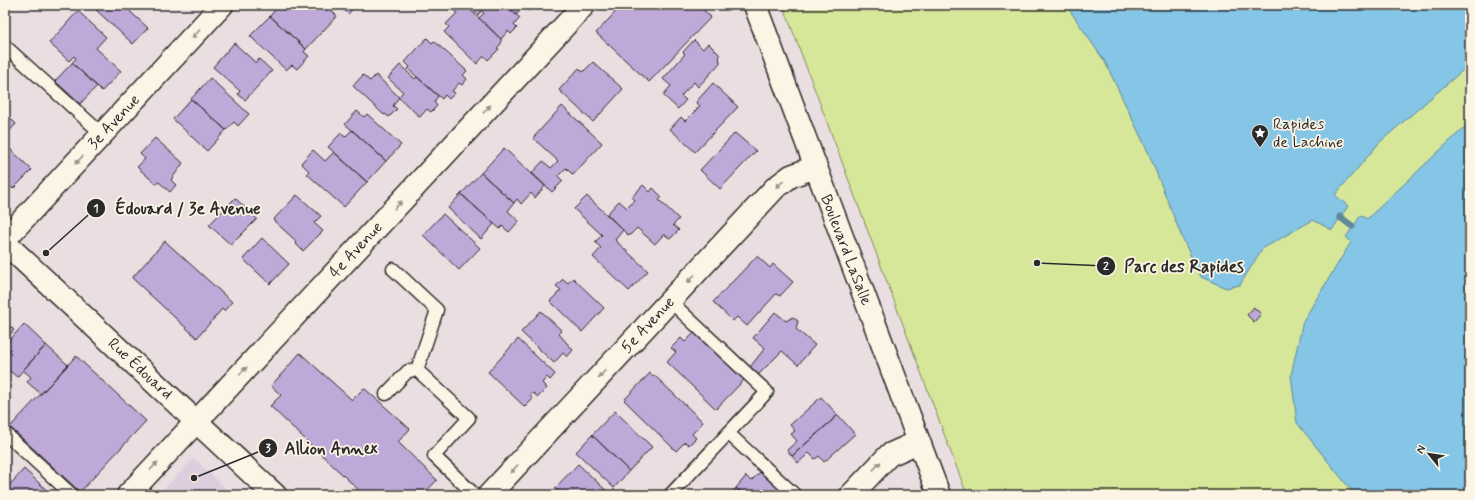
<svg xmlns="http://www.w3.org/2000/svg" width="1475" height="500" font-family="Mynerve,sans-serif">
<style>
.built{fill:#ddcede}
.green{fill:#d6e79a;stroke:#808962}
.water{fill:#85c5e5;stroke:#61879b}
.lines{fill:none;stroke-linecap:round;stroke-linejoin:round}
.stream{stroke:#61879b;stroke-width:7}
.building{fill:#bfa9d8;stroke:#2b2b2b}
.service-casing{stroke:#2b2b2b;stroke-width:15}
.minor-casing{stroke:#2b2b2b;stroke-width:25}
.secondary-casing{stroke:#2b2b2b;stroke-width:25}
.service{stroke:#fcf5e5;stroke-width:12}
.minor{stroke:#fcf5e5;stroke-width:22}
.secondary{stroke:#fcf5e5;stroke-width:22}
.oneway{fill:#949088}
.labels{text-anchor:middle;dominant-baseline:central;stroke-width:3.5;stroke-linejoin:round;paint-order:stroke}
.street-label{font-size:16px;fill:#2b2b2b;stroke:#fcf5e5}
.poi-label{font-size:16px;fill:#2b2b2b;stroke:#fcf5e5;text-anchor:start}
.leader{fill:none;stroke:#2b2b2b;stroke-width:1.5}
.callout-dot{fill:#2b2b2b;stroke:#fcf5e5;stroke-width:1.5}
.mark-label{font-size:12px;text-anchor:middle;font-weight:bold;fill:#fff}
.callout-label{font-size:17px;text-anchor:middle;font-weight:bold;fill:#2b2b2b;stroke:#fcf5e5;stroke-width:3.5;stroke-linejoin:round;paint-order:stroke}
</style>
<rect width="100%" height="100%" fill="#eadee1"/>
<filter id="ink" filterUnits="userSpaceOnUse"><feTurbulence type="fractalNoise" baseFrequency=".025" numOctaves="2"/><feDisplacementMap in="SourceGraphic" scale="8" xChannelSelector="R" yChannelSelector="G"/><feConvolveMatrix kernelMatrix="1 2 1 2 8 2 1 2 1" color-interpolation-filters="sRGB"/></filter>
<g filter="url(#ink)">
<!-- built -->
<path class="built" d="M193 459 196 460 233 495H158Z"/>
<!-- green -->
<path class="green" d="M783 5H1470V495H967Z"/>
<!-- water -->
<path class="water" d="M1066 5H1470V64L1380 142 1335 195 1348 206 1332 230 1313 220 1262 249 1240 285 1226 288 1201 277 1183 240 1149 154 1105 62Z
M1470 122V495H1355L1297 423 1291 375 1303 321 1351 242 1346 237 1361 215 1367 219Z"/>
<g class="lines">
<!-- stream -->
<path class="stream" d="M1340 217 1352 226"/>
</g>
<!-- building -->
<path class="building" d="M99 5H123L148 28 133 44 96 10 100 6Z
M279 5H325L337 16 306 49 270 16Z
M339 5H356L348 14Z
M451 5H465L501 39V44L497 48 499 49 488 60 484 56 477 64 444 32 449 27 446 24 457 13Z
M467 5H506L520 18 514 25 517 28 511 34 508 31 501 39 479 18 484 13 481 11 478 15Z
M506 5H533L528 11 524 7 516 15Z
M622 5H698L711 17 649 82 596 33Z
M78 11 106 37 96 48 121 71 102 91 72 63 76 58 74 56 69 61 49 43Z
M270 16 306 49 304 52 309 56 297 69 292 65 286 70 250 36Z
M427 38 432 43 434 41 467 71 463 75 467 79 462 85 459 83 452 91 455 93 449 99 445 95 442 99 408 69 410 67 405 62Z
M694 40 703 49 708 43 719 54 720 63 698 87 694 82 681 96 686 100 678 109 663 95 671 86 663 79 685 54 683 52Z
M234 43 256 63 259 59 272 71 245 100 238 94 240 91 213 67Z
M593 62 623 89 593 122 559 90 579 68 583 72Z
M72 63 97 86 80 104 55 81Z
M400 65 415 79 417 77 438 96 434 102 437 106 431 112 427 109 420 117 398 97 403 92 388 78Z
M363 75 370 81 376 75 399 97 393 106 397 109 389 117 385 114 384 115 353 86Z
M210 78 249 114 238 126 234 122 226 130 191 99Z
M713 83 738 107 695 152 670 129 681 117 685 121 700 106 696 102Z
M191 99 226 130 207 151 173 119Z
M5 106 10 111 7 115 16 124 5 136Z
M562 106 602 143 573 175 566 168 558 176 563 181 552 192 532 173 543 161 551 168 558 161 533 138Z
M357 111 364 117 367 114 401 145 386 161 345 124Z
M352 130 386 161 367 182 328 147 341 133 345 137Z
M735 133 756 151 720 189 700 170Z
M155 138 183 163 171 180 176 185 170 192 159 182 156 184 137 167 145 159 140 154Z
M5 144 32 170 13 189 5 181Z
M504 148 545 186 535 198 531 193 521 204 517 199 514 203 481 173Z
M313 150 325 161 334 152 367 182 344 207 307 174 309 171 301 163Z
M481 173 514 203 508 211 519 221 509 232 502 226 500 229 461 194Z
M643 185 650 192 653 188 662 197 659 200 679 219 673 225 679 230 670 239 664 234 655 244 637 228 629 236 607 214 619 201 627 208 635 200 632 197Z
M461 194 494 224 481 239 448 208Z
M297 195 321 216 314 223 323 231 303 251 295 243 296 241 273 220Z
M587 196 623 230 615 240 648 271 629 291 593 257 601 248 595 242 602 235 574 209Z
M235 198 257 219 231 245 209 225Z
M443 214 480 248 459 270 423 235Z
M262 238 289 264 270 284 243 259Z
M165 241 232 302 224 311 222 309 197 338 132 278Z
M757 256 770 268 773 264 793 282 780 296 776 294 747 326 737 317 733 321 713 302Z
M573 278 604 308 582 332 550 301 561 290 556 286 563 279 568 283Z
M1254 307 1261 314 1254 322 1247 315Z
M541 311 561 330 559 334 573 350 567 357 563 353 554 363 521 332Z
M775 312 786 321 793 317 798 321 796 329 815 345 798 365 782 351 758 375 750 367 765 348 753 338Z
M5 321 14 330 5 340Z
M24 324 46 345 17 377 5 367V355L10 350 5 345Z
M694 333 744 380 716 409 667 362 676 352 671 348 681 338 685 342Z
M518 339 555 374 550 380 547 377 542 383 547 388 538 397 533 393 530 396 533 399 525 407 488 372Z
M46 345 68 365 41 394 27 382 31 377 23 370Z
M300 353 352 400 364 388 410 429 398 442 437 480 423 495H364L270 406 281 395 271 386Z
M76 356 146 421 80 492 10 427Z
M650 373 653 377 654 375 703 422 692 434 696 438 689 445 685 442 676 451 624 400Z
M821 397 838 415 792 456 787 450 797 441 791 434 795 431 790 425Z
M615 411 652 447 629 471 592 435Z
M838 415 855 434 824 462 819 456 815 459 809 453 798 463 792 456Z
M592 435 629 471 614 488 576 452Z
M578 464 611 495H562L555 488Z
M24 469 52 495H5V490Z
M760 472 784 494 786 492 789 495H744L736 488 746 476 751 481Z
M736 488 741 492 744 495H729Z"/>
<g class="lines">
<defs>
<path id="service" d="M5 46 102 134
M393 269 437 310 417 370 469 418 434 456 475 495
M386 394 408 371 417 370
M5 433 72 495
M728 433 795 495
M670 495 767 392 670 301"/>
<path id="minor" d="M5 239 222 5
M5 243 275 495
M128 495 584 5
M489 495 775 188 791 176 815 167
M851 495 889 455 918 442"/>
<path id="secondary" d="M755 5 939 495"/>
</defs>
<!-- service casing -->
<use href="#service" class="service-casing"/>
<!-- minor casing -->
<use href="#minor" class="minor-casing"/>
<!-- secondary casing -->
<use href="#secondary" class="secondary-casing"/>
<!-- service -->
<use href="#service" class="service"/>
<!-- minor -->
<use href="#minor" class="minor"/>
<!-- secondary -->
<use href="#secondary" class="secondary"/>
</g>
<!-- one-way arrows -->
<defs><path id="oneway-solid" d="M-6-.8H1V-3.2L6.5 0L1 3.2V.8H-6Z"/></defs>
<g class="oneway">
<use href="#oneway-solid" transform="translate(196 34) rotate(133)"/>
<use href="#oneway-solid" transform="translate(487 109) rotate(-47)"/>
<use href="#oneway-solid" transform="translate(79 160) rotate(133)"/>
<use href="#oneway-solid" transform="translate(780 184) rotate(140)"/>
<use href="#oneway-solid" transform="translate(398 205) rotate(-47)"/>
<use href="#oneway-solid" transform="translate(691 279) rotate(133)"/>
<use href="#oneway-solid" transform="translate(243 371) rotate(-47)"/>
<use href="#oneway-solid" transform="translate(602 374) rotate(133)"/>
<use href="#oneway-solid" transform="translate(154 466) rotate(-47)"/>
<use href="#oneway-solid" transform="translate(877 466) rotate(-47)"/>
<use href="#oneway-solid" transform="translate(514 469) rotate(133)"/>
</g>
</g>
<!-- icons -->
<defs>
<symbol id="sight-pin" viewBox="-11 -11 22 30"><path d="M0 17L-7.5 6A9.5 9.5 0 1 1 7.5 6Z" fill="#2b2b2b" stroke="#fcf5e5"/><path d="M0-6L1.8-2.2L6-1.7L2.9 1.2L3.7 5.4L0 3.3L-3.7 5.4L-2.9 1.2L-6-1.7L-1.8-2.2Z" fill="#fff"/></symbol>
</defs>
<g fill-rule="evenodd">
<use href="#sight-pin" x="1250" y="123" width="20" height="27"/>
</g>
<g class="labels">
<!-- street labels -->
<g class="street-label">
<text transform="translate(114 122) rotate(-47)">3e Avenue</text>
<text transform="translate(356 250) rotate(-47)">4e Avenue</text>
<text transform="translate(846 250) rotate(69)">Boulevard LaSalle</text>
<text transform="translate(648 325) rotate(-47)">5e Avenue</text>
<text transform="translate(140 369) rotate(43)">Rue Édouard</text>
</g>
<!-- poi labels -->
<g class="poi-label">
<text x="1273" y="124">Rapides<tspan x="1273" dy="18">de Lachine</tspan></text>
</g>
</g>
<!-- callouts -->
<path class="leader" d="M46 253L96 208M1037 263L1106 266M194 478L268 448"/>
<g class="callout-dot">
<circle cx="46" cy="253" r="4"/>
<circle cx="1037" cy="263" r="4"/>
<circle cx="194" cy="478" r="4"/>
<circle cx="96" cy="208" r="10"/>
<circle cx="1106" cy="266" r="10"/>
<circle cx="268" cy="448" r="10"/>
</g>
<g class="mark-label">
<text x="96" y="212">1</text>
<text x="1106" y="270">2</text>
<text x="268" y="452">3</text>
</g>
<g class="callout-label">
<text x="188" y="214">Édouard / 3e Avenue</text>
<text x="1184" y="272">Parc des Rapides</text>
<text x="331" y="454">Allion Annex</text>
</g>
<!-- margin -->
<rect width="1475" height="500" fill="none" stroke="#fcf5e5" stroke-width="20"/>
<rect x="10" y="10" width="1455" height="480" fill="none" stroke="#2b2b2b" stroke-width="1.5" filter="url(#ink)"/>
<!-- north arrow -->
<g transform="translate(1429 454) rotate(300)" stroke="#fcf5e5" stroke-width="3" paint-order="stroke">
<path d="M0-3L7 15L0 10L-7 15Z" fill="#2b2b2b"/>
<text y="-6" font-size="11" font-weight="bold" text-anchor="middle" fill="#2b2b2b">N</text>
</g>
</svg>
